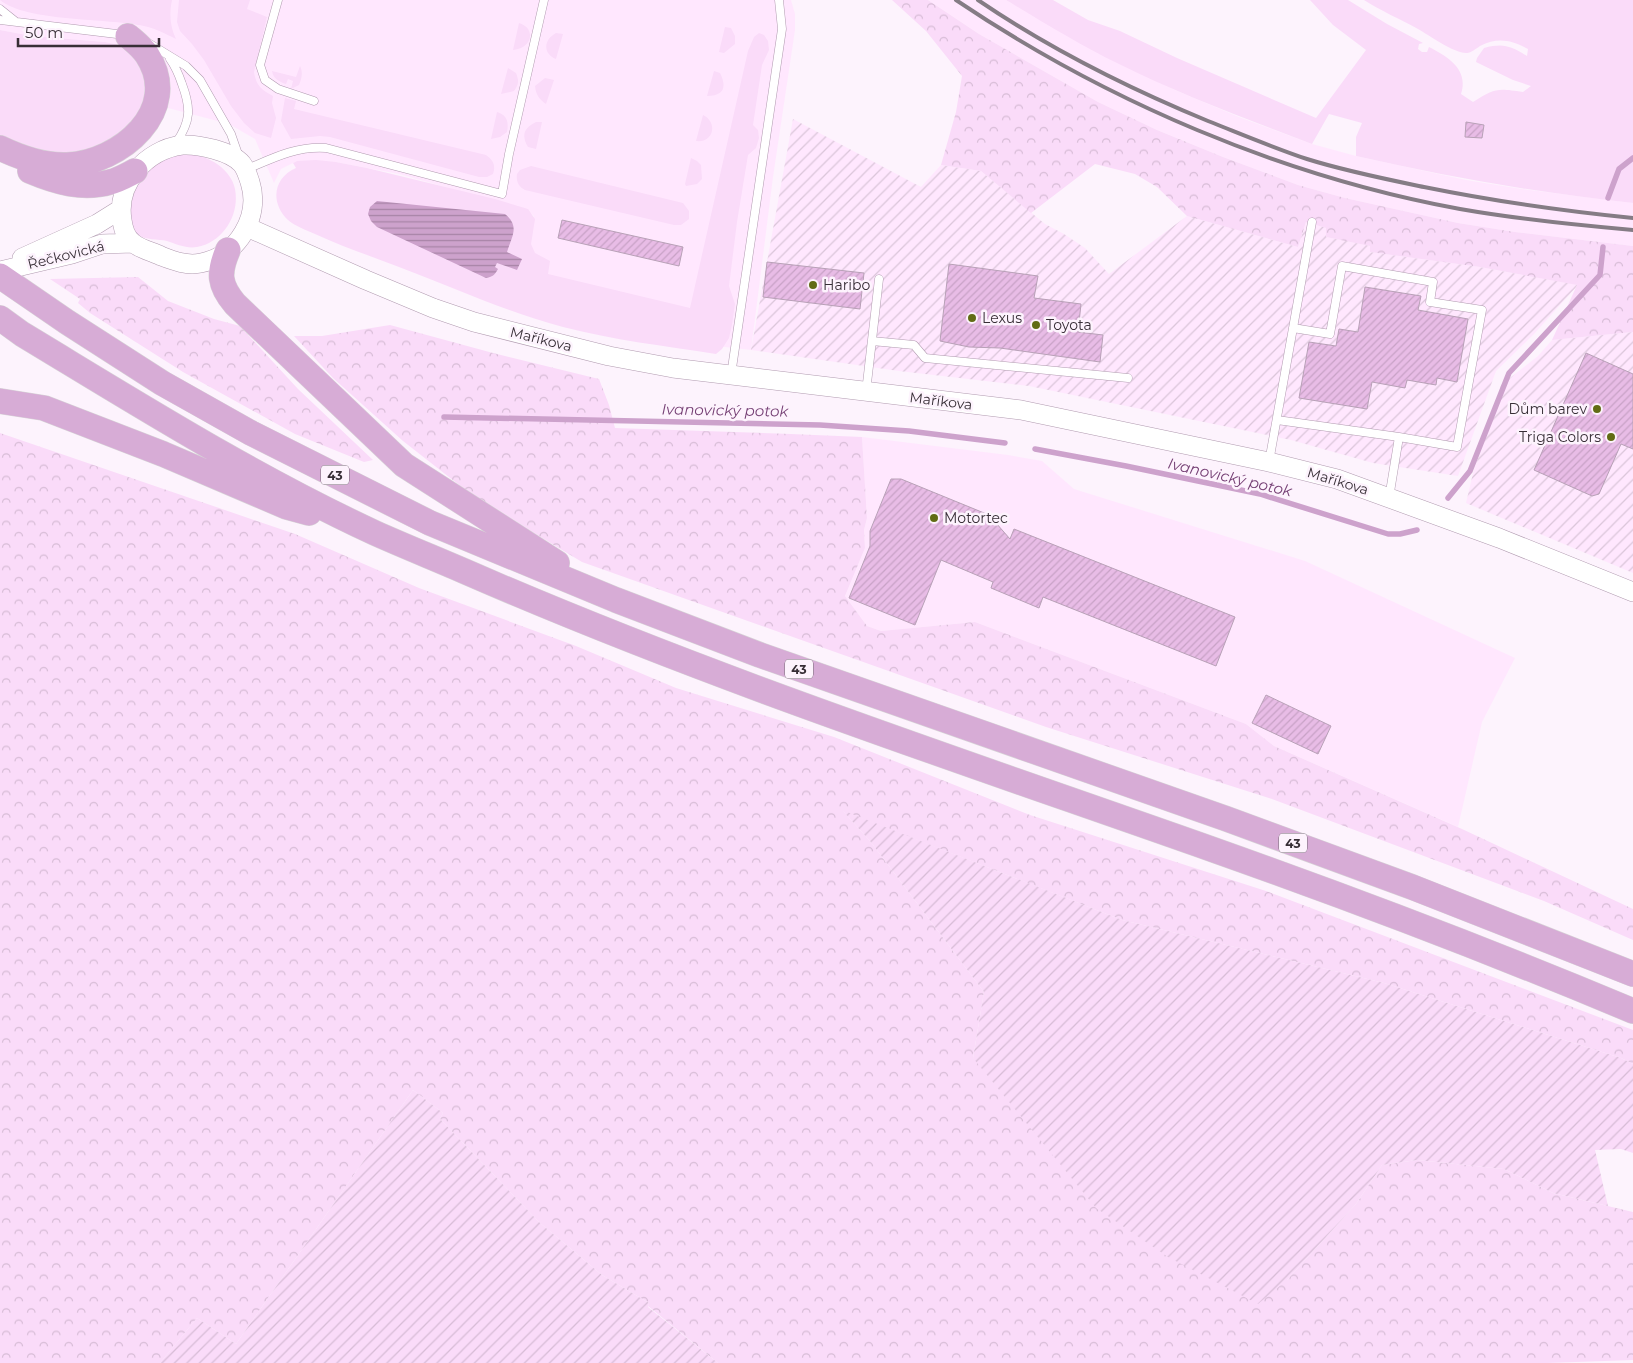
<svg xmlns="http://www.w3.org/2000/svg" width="1633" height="1363" font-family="Montserrat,sans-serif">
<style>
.built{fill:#ffe7fe}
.industrial{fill:url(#industrial-furrows)}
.green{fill:#fadbf9}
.forest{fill:url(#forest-crowns)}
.garden{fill:url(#garden-furrows)}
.water{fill:url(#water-rules)}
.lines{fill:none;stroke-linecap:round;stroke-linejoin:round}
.stream{stroke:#cda2cc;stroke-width:5.5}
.building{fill:url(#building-hatch);stroke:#b8a1b7}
.service-casing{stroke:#b19bb0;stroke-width:9}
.tertiary-casing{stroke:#b19bb0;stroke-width:20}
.trunk-casing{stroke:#d7d5d7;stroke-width:26}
.service{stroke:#fff;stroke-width:8}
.tertiary{stroke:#fff;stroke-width:19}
.trunk{stroke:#d7acd6;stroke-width:25}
.rail{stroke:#857c85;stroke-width:4}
.poi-dot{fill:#616c15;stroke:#fdf3fd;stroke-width:2}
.labels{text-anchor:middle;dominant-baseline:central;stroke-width:5;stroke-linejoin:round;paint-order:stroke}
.shield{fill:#fdf3fd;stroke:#726972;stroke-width:1}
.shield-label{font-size:12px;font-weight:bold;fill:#372e36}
.street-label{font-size:14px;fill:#372e36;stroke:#fdf3fd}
.poi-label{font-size:14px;fill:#372e36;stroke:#fdf3fd;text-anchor:start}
.water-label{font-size:15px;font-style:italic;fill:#764075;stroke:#fdf3fd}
</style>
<defs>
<pattern id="industrial-furrows" width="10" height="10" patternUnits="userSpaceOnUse" patternTransform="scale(1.25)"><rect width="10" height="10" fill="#ffe7fe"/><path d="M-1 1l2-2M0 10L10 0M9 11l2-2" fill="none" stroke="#dbc6da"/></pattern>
<pattern id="forest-crowns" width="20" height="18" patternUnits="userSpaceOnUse" patternTransform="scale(1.25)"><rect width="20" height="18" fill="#fadbf9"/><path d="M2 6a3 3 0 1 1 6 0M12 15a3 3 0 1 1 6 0" fill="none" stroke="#d7bcd6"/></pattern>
<pattern id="garden-furrows" width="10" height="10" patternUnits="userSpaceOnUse" patternTransform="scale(1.25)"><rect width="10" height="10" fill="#fadbf9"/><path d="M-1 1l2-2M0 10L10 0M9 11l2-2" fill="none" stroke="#d7bcd6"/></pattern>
<pattern id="water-rules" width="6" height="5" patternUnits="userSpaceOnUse" patternTransform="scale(1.25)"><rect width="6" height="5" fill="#cda2cc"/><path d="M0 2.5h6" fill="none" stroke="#a784a6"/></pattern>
<pattern id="building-hatch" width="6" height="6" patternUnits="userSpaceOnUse" patternTransform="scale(1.25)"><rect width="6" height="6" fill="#e8bce6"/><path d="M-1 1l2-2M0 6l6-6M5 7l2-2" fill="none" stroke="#c8a2c6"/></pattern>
</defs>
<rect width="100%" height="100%" fill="#fdf3fd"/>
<!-- built -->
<path class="built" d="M0 0H791L795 14V30L773 177 751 350 657 339 511 308 534 216 527 210 399 174 336 162 297 161 281 169 274 183 255 139 229 124 149 103 119 45 105 42 32 36 0 30Z
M928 0H1006L1118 63 1175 90 1239 117 1312 144 1356 156 1466 180 1522 189 1633 203V246L1515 232 1458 223 1345 198 1298 185 1223 157 1157 130 1098 102 979 34Z
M862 437 1008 455 1042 461 1074 489 1305 561 1515 658 1482 722 1458 827 1274 746 1246 724 975 622 881 631 867 626 845 596 865 548 864 530 867 518Z"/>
<!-- industrial -->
<path class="industrial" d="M793 119 921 187 941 165 981 171 1045 224 1064 234 1085 248 1109 274 1187 216 1298 247 1306 222 1327 228 1326 237 1371 246 1370 252 1480 267 1578 285 1534 334 1496 371 1458 476 1373 463 1291 440 1029 386 899 371 751 350Z
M1633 332V573L1466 503 1474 469 1496 411 1501 385 1538 356 1552 340Z"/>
<!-- green -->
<path class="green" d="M0 0H172C169 14 170 26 176 39 166 34 155 28 144 26 109 18 26 22 0 0Z
M179 0H250L247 9 267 17 254 72C256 86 262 90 273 96L272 103 276 118 271 138 255 133 244 123 231 106 204 60 192 44 180 31 177 22Z
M1006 0H1053L1088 20 1120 31 1177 58 1316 118 1366 50 1333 25 1310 0H1348L1387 24 1423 43 1419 44 1418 49 1422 52H1427L1429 47C1448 57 1469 69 1461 94L1473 102C1495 88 1497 88 1523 92L1531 86 1513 80 1476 62 1477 58 1484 48C1504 43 1510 46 1527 56L1528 49C1511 40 1498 37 1480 46 1477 48 1471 53 1467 53 1455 54 1429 35 1418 29 1400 19 1381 11 1364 0H1633V203C1539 193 1448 177 1356 156V137L1362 123 1329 114 1312 144C1247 119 1181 95 1119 64 1080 45 1043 22 1006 0Z
M519 23C536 28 533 48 513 50Z
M725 27 731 28 735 36V44L724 53 719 52Z
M0 30 32 36 105 42 119 45 141 59 150 96 115 143 54 158 0 140Z
M556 33 563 34 556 59C543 54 543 40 556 33Z
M759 33 764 35 768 41 769 50 762 65 753 125 758 130 759 138 756 148 748 155 737 222 729 286 735 304 732 325 729 338 722 349 716 354C665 346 613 340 563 327 506 312 455 288 399 267 371 256 343 247 315 234 306 230 295 226 288 220 270 203 273 178 296 168L293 163 297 161 316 160 336 162 367 168 495 199 528 209 535 219 531 244 535 253 550 261 548 274 690 308 748 51 754 37Z
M300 66C303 72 302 78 299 85L291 89 293 81 288 79 286 84C279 82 273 78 272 71L296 77Z
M508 68 516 73C519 81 519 84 514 91L501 94Z
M714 71 720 73C727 87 724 96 707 96Z
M545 78 554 80 546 104C539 99 536 95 535 86Z
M285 98 296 101 294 109 486 155C493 160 496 165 493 174L487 177H479L330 137 320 136 291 139 281 121Z
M497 112C507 115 509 122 507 132L500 137 491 139Z
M703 115C718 122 714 143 696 141Z
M536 122H542L536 149 528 147C521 135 524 128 536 122Z
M190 154C209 156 231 169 235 189 240 215 223 242 197 247 187 249 176 244 167 241 158 239 145 240 138 235 124 225 132 190 141 179 145 173 152 166 158 162 167 156 179 154 190 154Z
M691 158 697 161 701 165 702 179 697 184 686 186 685 184Z
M531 166 683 203 689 211V219L681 225H674L525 190C518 186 516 181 517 174L520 170Z"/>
<!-- forest -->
<path class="forest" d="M892 0H928L979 34 1098 102 1157 130 1223 157 1298 185 1345 198 1458 223 1515 232 1633 246V332L1552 340 1577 285 1480 267 1370 252V246L1326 237V228L1306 222 1298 247 1187 216 1157 187 1135 174 1095 164 1031 213 981 171 941 165 956 112 962 76 926 31Z
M138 277 168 301 214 319 240 326 298 389 373 460 364 462 295 434 183 372 90 313 78 303 80 299 50 279Z
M390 325 493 353 599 379 609 405 615 428 791 434 862 437 867 518 864 530 865 548 845 596 867 626 881 631 975 622 1246 724 1274 746 1462 829 1633 909V940L1544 901 1272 799 1046 727 582 562 477 499 403 441 333 378 294 336H322Z
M0 433 295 534 419 588 576 646 676 688 834 737 1030 815 1266 891 1633 1030V1064L1621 1058 1384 983 1122 920 843 811 870 841 984 992 973 1058 1287 1280 1356 1204 1382 1165 1417 1160 1504 1169 1553 1193 1633 1212V1360L1547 1363H718L648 1306 649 1303 602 1275 540 1223 440 1119 443 1113 413 1090 236 1344 197 1318 160 1363H0Z"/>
<!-- garden -->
<path class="garden" d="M842 810 1122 920 1384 983 1621 1058 1633 1064V1153L1621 1149 1595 1150 1608 1206 1553 1193 1504 1169 1417 1160 1382 1165 1356 1204 1287 1280 1258 1304 1168 1257 1096 1208 973 1058 984 992 870 841Z
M413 1090 443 1113 440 1119 540 1223 602 1275 649 1303 648 1307 718 1363H160L197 1318 236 1344Z"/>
<!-- water -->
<path class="water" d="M377 201 505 214C520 226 512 236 507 252L522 259 517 270 497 263 495 267 498 269C495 275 492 277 486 278L377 227 371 221 368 214 370 207Z"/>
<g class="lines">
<!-- stream -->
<path class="stream" d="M1608 198 1619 169 1633 158
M444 417 820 425 909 431 1005 443
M1035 449 1126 466 1260 494 1388 534H1400L1417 530
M1448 498 1470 471 1509 373 1600 275 1603 247"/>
</g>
<!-- building -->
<path class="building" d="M1466 122 1484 125 1482 138 1465 137Z
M562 220 683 247 679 266 558 238Z
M767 262 864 273 860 309 763 297Z
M949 264 1038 276 1034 298 1081 304 1078 332 1103 335 1100 362 1000 348 969 347 940 341Z
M1365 287 1421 296 1418 310 1468 319 1457 382 1437 378 1436 385 1407 380 1405 388 1372 382 1367 409 1299 398 1309 342 1336 346 1339 329 1358 332Z
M1586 353 1633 374V449L1621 444 1599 494 1592 496 1534 470Z
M891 479H901L989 515 1010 539 1014 529 1235 617 1216 666 1043 597 1039 608 991 588 993 582 941 560 915 625 849 598 870 546V531Z
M1266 695 1331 726 1318 754 1252 723Z"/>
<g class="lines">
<defs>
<path id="service" d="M278 0 260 65 265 80 278 89 314 101
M0 9 15 21
M0 20 125 35
M150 44 186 66 200 80 231 134 239 157
M170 59C175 66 179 75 182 84 191 108 191 121 176 143
M245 170C273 158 296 146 326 148L502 194 509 154 544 0
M1293 328 1330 334 1342 266 1433 282 1430 302 1482 310 1457 447 1399 437 1389 498
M872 341 914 345 925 358 1128 378
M731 375 782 29 779 0
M866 392 879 279
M1277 420 1399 437
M1269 462 1312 222"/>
<path id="tertiary" d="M182 145C198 144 231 151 242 164 246 169 248 176 250 182 261 216 238 256 201 263 187 266 174 261 161 256 153 252 140 249 133 243 126 238 123 228 122 220 116 183 146 150 182 145Z
M247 227 366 280 433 308 474 322 609 356 673 368 1021 410 1269 462 1337 479 1499 538 1633 592
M22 258 97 224 121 209
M0 271 72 254 102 244 133 243"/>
<path id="trunk" d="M0 148C21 158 43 166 67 165 120 163 183 110 147 55 142 47 135 42 128 36
M30 171C56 182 83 190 110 182 119 180 127 175 135 171
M228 250C218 273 219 285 235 304L404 465 557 563
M0 276 67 322 162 383 251 433 430 523 616 600 760 655 1227 819 1412 887 1633 974
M0 318 22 334C138 404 252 476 375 533 404 546 434 558 464 571 709 678 962 761 1214 850 1355 900 1495 953 1633 1011
M0 401 44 408 163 454 287 507 309 513"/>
</defs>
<!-- service casing -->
<use href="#service" class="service-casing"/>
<!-- tertiary casing -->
<use href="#tertiary" class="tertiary-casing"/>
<!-- trunk casing -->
<use href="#trunk" class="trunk-casing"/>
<!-- service -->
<use href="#service" class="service"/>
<!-- tertiary -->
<use href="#tertiary" class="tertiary"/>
<!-- trunk -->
<use href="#trunk" class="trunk"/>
<!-- rail -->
<path class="rail" d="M956 0C1106 101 1281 176 1460 209 1517 219 1575 225 1633 230
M978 0C1050 49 1128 88 1208 121 1241 134 1274 148 1307 159 1345 171 1385 179 1424 187 1493 201 1563 211 1633 218"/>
</g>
<!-- markers -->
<g class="poi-dot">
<circle cx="813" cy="285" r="5"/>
<circle cx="972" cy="318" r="5"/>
<circle cx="1036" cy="325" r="5"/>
<circle cx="1597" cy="409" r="5"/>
<circle cx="1611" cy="437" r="5"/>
<circle cx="934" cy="518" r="5"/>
</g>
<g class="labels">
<!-- shield labels -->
<g class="shield">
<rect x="321" y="465.5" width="28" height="19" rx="4"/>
<rect x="785" y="659.5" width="28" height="19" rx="4"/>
<rect x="1279" y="833.5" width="28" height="19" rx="4"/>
</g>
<g class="shield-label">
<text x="335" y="475">43</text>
<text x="799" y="669">43</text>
<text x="1293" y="843">43</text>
</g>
<!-- street labels -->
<g class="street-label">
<text transform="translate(66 255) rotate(-14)">Řečkovická</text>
<text transform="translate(541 339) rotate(14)">Maříkova</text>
<text transform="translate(941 401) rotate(7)">Maříkova</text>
<text transform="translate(1338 481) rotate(17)">Maříkova</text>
</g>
<!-- poi labels -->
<g class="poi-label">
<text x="823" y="285">Haribo</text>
<text x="982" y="318">Lexus</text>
<text x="1046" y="325">Toyota</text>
<text x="1587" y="409" text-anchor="end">Dům barev</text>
<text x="1601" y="437" text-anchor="end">Triga Colors</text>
<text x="944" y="518">Motortec</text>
</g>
<!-- water labels -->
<g class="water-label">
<text transform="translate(725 410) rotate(1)">Ivanovický potok</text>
<text transform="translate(1230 477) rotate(13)">Ivanovický potok</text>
</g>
</g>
<!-- scale -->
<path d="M18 38v8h141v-8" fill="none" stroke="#372e36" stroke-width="2.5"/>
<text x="25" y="38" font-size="15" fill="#372e36" stroke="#fdf3fd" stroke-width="4" paint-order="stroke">50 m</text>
</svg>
